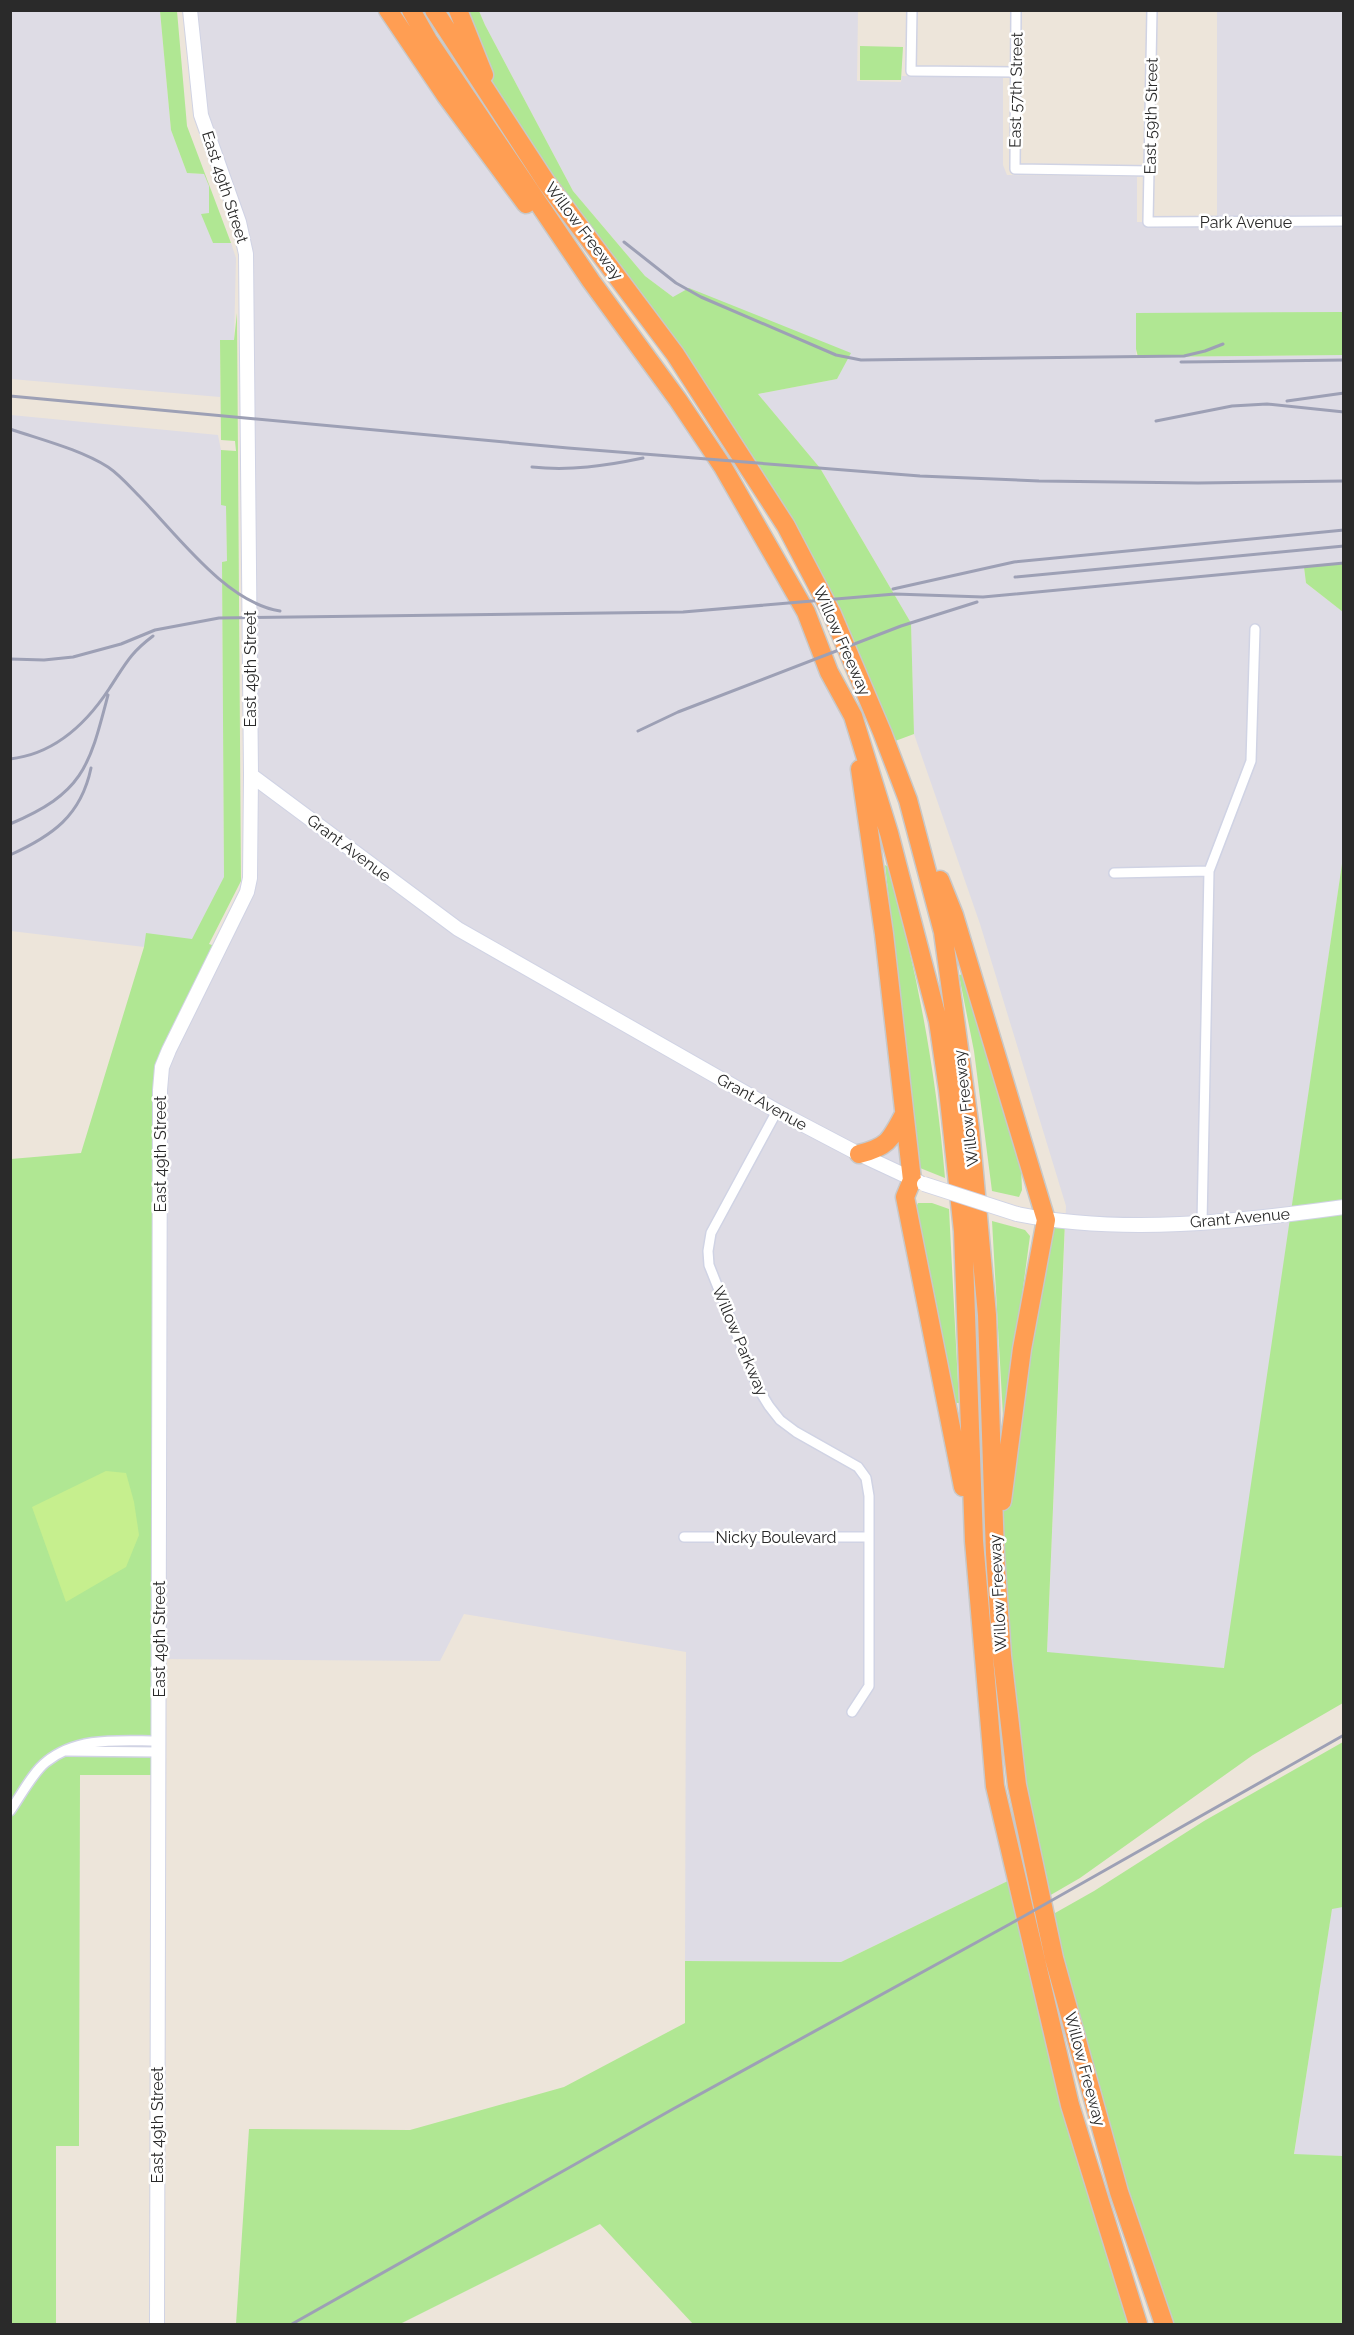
<svg xmlns="http://www.w3.org/2000/svg" width="1354" height="2335" font-family="Raleway,sans-serif">
<style>
.industrial{fill:#dedce5}
.green{fill:#b0e793}
.pitch{fill:#c6ef8e}
.lines{fill:none;stroke-linecap:round;stroke-linejoin:round}
.street-casing{stroke:#d0d3e4;stroke-width:12}
.secondary-casing{stroke:#d0d3e4;stroke-width:16}
.highway-casing{stroke:#c8c8c8;stroke-width:21}
.street{stroke:#fff;stroke-width:9}
.secondary{stroke:#fff;stroke-width:14}
.highway{stroke:#ff9e53;stroke-width:18}
.rail{stroke:#9da0b5;stroke-width:3}
.secondary-bridge-casing{stroke:#d0d3e4;stroke-width:16;stroke-linecap:butt}
.secondary-bridge{stroke:#fff;stroke-width:14}
.labels{text-anchor:middle;dominant-baseline:central;stroke-width:5;stroke-linejoin:round;paint-order:stroke}
.street-label{font-size:16px;fill:#2a2a2a;stroke:#fff}
</style>
<rect width="100%" height="100%" fill="#ede5da"/>
<!-- industrial -->
<path class="industrial" d="M10 11H160L171 130 187 173 204 174 209 186V214H202L213 243H231L236 258 234 340H220V397L11 379Z
M186 11H388L502 173 728 477 853 716 905 1197 974 1541 995 1786 1016 1877 841 1962 685 1961 686 1652 464 1614 440 1661 159 1659 162 1067 247 892 246 254 201 115Z
M479 11H858L857 81 901 82 902 76 1003 78V165L1007 175 1137 177V222H1148L1217 221V11H1343V312L1136 314V357L1343 355V563L1304 568 1306 583 1343 612V857L1225 1668 1047 1653 1066 1206 980 924 914 734 911 623 820 468 758 394 837 379 850 353 766 321 673 297 645 276 573 191 485 25Z
M11 415 218 435 221 450V505H226L227 561 222 562 224 880 186 952 11 931Z
M1343 1907V2156L1294 2155 1332 1908Z"/>
<!-- green -->
<path class="green" d="M160 11H177L187 126 231 243H213L201 214 209 213V186L204 174 187 173 171 130Z
M458 11H479L485 25 573 191 645 276 673 297 689 288 851 353 837 379 758 394 820 468 911 623 914 734 887 744 786 526 499 113Z
M860 46 903 47 901 80H860Z
M1343 312V355L1138 357 1136 349V313Z
M237 313 241 881 209 944 218 947 162 1067 158 1775H80L79 2146H56V2324H11V1159L81 1153 144 947 146 933 192 939 224 877 222 562 227 561 226 506 221 505V450L236 451 235 441 221 440 220 340H234Z
M1343 563 1344 564 1343 612 1306 583 1304 567Z
M1343 857V1703L1253 1755 1080 1878 1042 1900 1017 1785 995 1554 1046 1220 1065 1221 1047 1652 1224 1668Z
M885 865 888 867C917 969 936 1072 945 1178L920 1168Z
M964 974 1021 1166 1022 1190 1019 1197 992 1191 974 1051 959 975Z
M918 1203H932L949 1209 959 1403H953L915 1209Z
M992 1221 1025 1230 1030 1236 1006 1414 1003 1416Z
M1343 1742V1907L1332 1909 1294 2154 1343 2156V2324H1164L1048 1917 1094 1891 1204 1821Z
M1016 1877 1138 2324H693L600 2224 400 2324H236L249 2129 410 2130 564 2087 685 2023V1961L841 1962Z"/>
<!-- pitch -->
<path class="pitch" d="M106 1471 126 1473 134 1502 139 1535 126 1567 66 1602 32 1507Z"/>
<g class="lines">
<defs>
<path id="street" d="M912 10 911 71 1016 72
M1016 10 1015 169 1151 171
M1152 10 1148 222 1344 221
M1114 873 1209 871 1251 761 1255 629
M777 1111 711 1233 708 1251 709 1265 758 1388 769 1406 780 1420 796 1432 858 1467 866 1478 869 1496V1686L852 1712
M1202 1223 1209 871
M684 1537H868
M67 1751 158 1752
M10 1811C20 1797 33 1772 46 1762 78 1736 120 1741 158 1741"/>
<path id="secondary" d="M251 775 458 929 777 1111 859 1154 919 1182
M1017 1214C1124 1235 1236 1222 1344 1207
M157 2324 160 1090 162 1067 169 1050 247 892 250 878 251 775 246 254 239 222 201 115 190 10"/>
<path id="highway" d="M388 10 446 96 526 204
M411 10 428 40 591 281 678 400 723 467 806 612 829 672 853 716 889 833 938 1021 948 1090 963 1231 974 1541 995 1786 1070 2105 1138 2324
M434 10 546 182 675 354 786 526 832 614 882 732 908 800 943 932 970 1129 987 1315 995 1554 1002 1656 1017 1785 1054 1958 1119 2192 1164 2324
M458 10 484 75
M860 769 884 934 912 1180 905 1197 963 1487
M940 880 954 915 1046 1220 1022 1349 1002 1501
M859 1154C887 1147 890 1141 903 1116"/>
</defs>
<!-- street casing -->
<use href="#street" class="street-casing"/>
<!-- secondary casing -->
<use href="#secondary" class="secondary-casing"/>
<!-- highway casing -->
<use href="#highway" class="highway-casing"/>
<!-- street -->
<use href="#street" class="street"/>
<!-- secondary -->
<use href="#secondary" class="secondary"/>
<!-- highway -->
<use href="#highway" class="highway"/>
<!-- rail -->
<path class="rail" d="M624 242 676 283 701 297 836 355 861 360 1184 356 1205 351 1223 344
M1181 362 1344 360
M10 396 568 448 920 476 1039 481 1198 483 1344 481
M1287 401 1344 393
M1156 421 1232 406 1267 404 1344 412
M10 429C42 440 79 449 108 467 120 475 131 488 141 498 178 536 227 603 280 611
M532 467C570 471 605 466 643 458
M1015 577 1344 546
M893 589 1014 562 1344 530
M10 659 44 660 73 657 121 644 155 630 219 618 683 612 895 594 983 597 1344 563
M638 731 678 712 901 626 977 602
M10 759C54 754 86 724 109 689 125 665 129 654 153 636
M10 824C83 793 89 768 108 695
M10 855C52 836 81 816 91 768
M292 2324 673 2109 1010 1924 1344 1735"/>
<defs>
<path id="secondary-bridge" d="M924 1184 1017 1214"/>
</defs>
<!-- secondary-bridge casing -->
<use href="#secondary-bridge" class="secondary-bridge-casing"/>
<!-- secondary-bridge -->
<use href="#secondary-bridge" class="secondary-bridge"/>
</g>
<g class="labels">
<!-- street labels -->
<g class="street-label">
<text transform="translate(1016 90) rotate(-89)">East 57th Street</text>
<text transform="translate(1151 116) rotate(-89)">East 59th Street</text>
<text transform="translate(225 187) rotate(72)">East 49th Street</text>
<text x="1246" y="222">Park Avenue</text>
<text transform="translate(584 231) rotate(53)">Willow Freeway</text>
<text transform="translate(842 641) rotate(66)">Willow Freeway</text>
<text transform="translate(250 669) rotate(-90)">East 49th Street</text>
<text transform="translate(349 848) rotate(37)">Grant Avenue</text>
<text transform="translate(762 1102) rotate(29)">Grant Avenue</text>
<text transform="translate(966 1108) rotate(-97)">Willow Freeway</text>
<text transform="translate(160 1154) rotate(-90)">East 49th Street</text>
<text transform="translate(1240 1218) rotate(-5)">Grant Avenue</text>
<text transform="translate(740 1341) rotate(67)">Willow Parkway</text>
<text x="776" y="1537">Nicky Boulevard</text>
<text transform="translate(998 1593) rotate(-93)">Willow Freeway</text>
<text transform="translate(159 1639) rotate(-90)">East 49th Street</text>
<text transform="translate(1085 2069) rotate(75)">Willow Freeway</text>
<text transform="translate(157 2125) rotate(-90)">East 49th Street</text>
</g>
</g>
<!-- border -->
<rect width="1354" height="2335" fill="none" stroke="#2a2a2a" stroke-width="24"/>
</svg>
